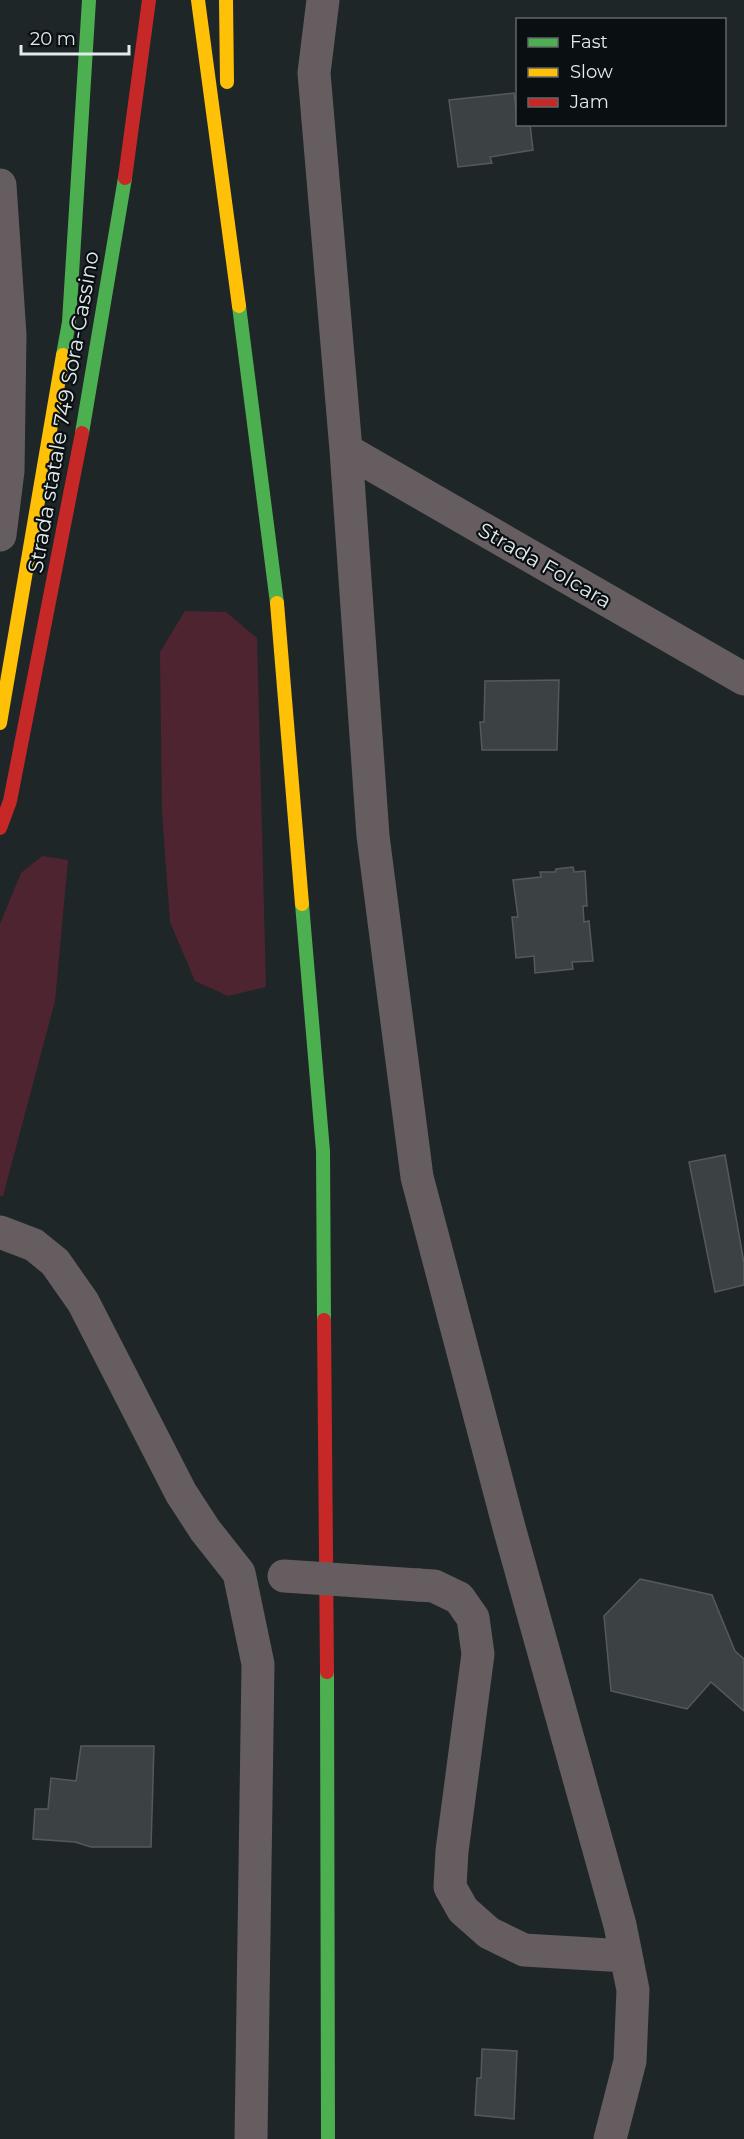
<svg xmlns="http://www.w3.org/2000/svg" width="744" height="2139" font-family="Montserrat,sans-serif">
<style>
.green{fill:#4f2431}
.building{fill:#3c4244;stroke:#545a5c;stroke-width:1.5}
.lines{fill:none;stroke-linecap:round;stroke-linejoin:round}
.street{stroke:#655d5f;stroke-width:33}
.fast{stroke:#4caf50;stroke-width:14}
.slow{stroke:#ffc107;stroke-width:14}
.jam{stroke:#c62828;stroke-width:14}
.street-bridge{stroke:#655d5f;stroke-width:33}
.labels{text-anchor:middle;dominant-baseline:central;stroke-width:4.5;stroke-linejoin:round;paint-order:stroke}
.street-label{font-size:21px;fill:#e1eaed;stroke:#0a1012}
</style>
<rect width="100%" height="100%" fill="#1f2628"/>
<!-- green -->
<path class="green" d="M185 611 226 612 257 638 266 987 228 996 195 981 170 922 162 812 160 652Z
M42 856 68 860 55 1001 3 1196H0V924L21 873Z"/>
<!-- building -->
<path class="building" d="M514 93 518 124H530L533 150 490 157 492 163 458 167 449 100Z
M559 680 557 750H482L480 722H484L485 681Z
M573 867 574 872 585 871 587 906H583L584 922 589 921 593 961 572 962 573 969 535 973 534 956 516 958 512 917H518L513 880 541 877 540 872H555L556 869Z
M725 1155 744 1263V1285L715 1292 689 1162Z
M640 1579 712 1595 735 1651 744 1659V1711L711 1682 687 1709 611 1691 604 1616Z
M81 1746H154L151 1847H91L75 1842 33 1839 35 1809H48L51 1778 76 1781Z
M482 2049 517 2051 514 2119 475 2115 477 2078H481Z"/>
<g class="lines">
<!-- street -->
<path class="street" d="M323 0 314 73 346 450 373 836 417 1177 510 1531 620 1925 633 1990 630 2061 610 2139
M0 185 10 335 8 471 0 535
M346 450 744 679
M0 1232 34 1245 55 1262 83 1302 181 1493 205 1530 239 1573 258 1664 251 2139
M418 1585 434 1586 459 1598 473 1618 478 1654 452 1851 450 1887 463 1910 489 1933 524 1950 626 1956"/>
<!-- fast -->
<path class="fast" d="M239 306 277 603
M63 355 69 322 89 0
M82 433 125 178
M302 904 323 1151 324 1320
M327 1672 328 2139"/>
<!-- slow -->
<path class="slow" d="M198 0 239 306
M226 0 227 82
M277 603 302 904
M0 723 63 355"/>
<!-- jam -->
<path class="jam" d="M125 178 149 0
M0 828 10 801 82 433
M324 1320 327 1672"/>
<!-- street-bridge -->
<path class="street-bridge" d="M284 1576 418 1585"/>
</g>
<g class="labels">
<!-- street labels -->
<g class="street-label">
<text transform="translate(63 412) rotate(-80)">Strada statale 749 Sora-Cassino</text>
<text transform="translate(545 565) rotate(30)">Strada Folcara</text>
</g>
</g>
<!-- legend -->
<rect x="516" y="18" width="210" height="108" fill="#0a1012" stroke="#60676a" stroke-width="1.5"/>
<rect x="528" y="38" width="30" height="9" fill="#4caf50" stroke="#60676a" stroke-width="1.5"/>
<text x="570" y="48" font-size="18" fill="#e1eaed">Fast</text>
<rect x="528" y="68" width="30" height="9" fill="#ffc107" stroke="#60676a" stroke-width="1.5"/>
<text x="570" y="78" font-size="18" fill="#e1eaed">Slow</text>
<rect x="528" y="98" width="30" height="9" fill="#c62828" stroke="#60676a" stroke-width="1.5"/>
<text x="570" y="108" font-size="18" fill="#e1eaed">Jam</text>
<!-- scale -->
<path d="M21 45v9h108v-9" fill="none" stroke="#e1eaed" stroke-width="3"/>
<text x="30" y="45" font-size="18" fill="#e1eaed" stroke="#0a1012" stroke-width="4.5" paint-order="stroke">20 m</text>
</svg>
